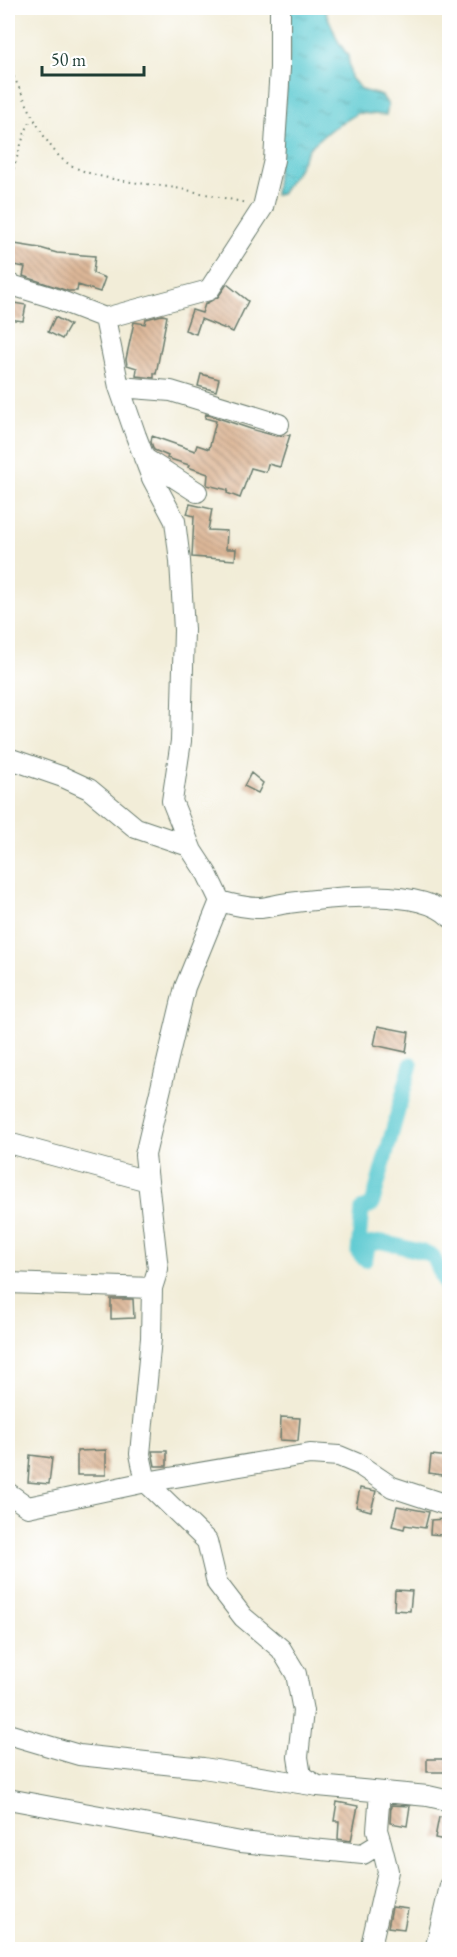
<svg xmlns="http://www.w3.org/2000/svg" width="457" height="1957" font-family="'EB Garamond',serif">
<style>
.water{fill:url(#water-ripples);stroke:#3e8482;stroke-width:1.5}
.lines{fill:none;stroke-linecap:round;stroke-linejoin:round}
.canal{stroke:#5dcad1;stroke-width:15}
.building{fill:url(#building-back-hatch)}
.minor-casing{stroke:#697b6d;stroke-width:22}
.path{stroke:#697b6d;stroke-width:2;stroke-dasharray:1.5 4.5;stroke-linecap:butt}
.minor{stroke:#fff;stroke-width:20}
</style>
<defs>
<pattern id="water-ripples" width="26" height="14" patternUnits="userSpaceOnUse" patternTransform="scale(1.5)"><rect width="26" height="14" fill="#5dcad1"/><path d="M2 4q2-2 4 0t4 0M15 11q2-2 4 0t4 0" fill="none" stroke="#4ca5aa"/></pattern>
<pattern id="building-back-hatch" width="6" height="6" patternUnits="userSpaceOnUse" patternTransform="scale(1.5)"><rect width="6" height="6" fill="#ddb798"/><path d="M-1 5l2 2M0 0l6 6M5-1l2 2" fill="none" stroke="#b3967d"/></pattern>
</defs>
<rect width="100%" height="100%" fill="#fff"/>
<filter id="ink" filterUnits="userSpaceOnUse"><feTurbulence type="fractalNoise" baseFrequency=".0167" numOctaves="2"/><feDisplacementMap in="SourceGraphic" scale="12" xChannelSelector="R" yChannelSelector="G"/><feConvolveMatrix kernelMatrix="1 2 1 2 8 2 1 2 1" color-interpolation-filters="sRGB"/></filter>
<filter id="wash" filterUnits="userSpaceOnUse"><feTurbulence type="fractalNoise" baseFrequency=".008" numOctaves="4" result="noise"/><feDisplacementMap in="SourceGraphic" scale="24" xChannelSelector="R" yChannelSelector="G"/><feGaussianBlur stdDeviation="1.35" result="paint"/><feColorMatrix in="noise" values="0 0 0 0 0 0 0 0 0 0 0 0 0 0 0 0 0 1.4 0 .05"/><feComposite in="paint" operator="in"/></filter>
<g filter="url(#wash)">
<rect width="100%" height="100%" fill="#f2edd8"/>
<!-- water -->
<path class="water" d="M288 8H324L338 41 348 56 351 78 362 90 382 96 388 105 386 115 358 113 330 130 309 148 297 171 281 194 275 195 290 47Z"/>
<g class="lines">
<!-- canal -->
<path class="canal" d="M411 1064 372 1205 362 1209 358 1252 365 1260 369 1244 383 1242 427 1253 433 1256 447 1288 450 1289"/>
</g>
<g id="blocks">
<!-- building -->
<path class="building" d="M8 243 40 248 57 253 95 256 93 273 105 278 100 292 78 285 77 291H68L23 276 25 267 8 264Z
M227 284 248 301 233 332 201 319 196 334 185 330 192 310 202 313 205 304 218 297Z
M8 302 26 305 23 321 8 319Z
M162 315 167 316 156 374 154 373V378L136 376 137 368 127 365 126 359 134 322 145 324 146 319Z
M55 317 70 325 62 339 48 332Z
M201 374 219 379 216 391 198 386Z
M206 414 254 430 276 436 290 435 280 467 268 464 266 472 251 468 240 498 227 493 228 490 207 485 208 474 188 467 189 465 167 458 168 456 154 450 151 442 152 436 195 451 197 445 209 449 216 421 205 418Z
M190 504 212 509 208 530 227 531 226 549H236L235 560 192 557 194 516 187 514Z
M251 773 263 783 258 793 244 786Z
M378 1026 409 1032 406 1052 374 1045Z
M111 1299H133L134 1318 111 1319Z
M281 1417 300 1418 298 1441 280 1440Z
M106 1450V1475H77V1451Z
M152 1451H167V1466H155Z
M30 1455 52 1458 49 1484 28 1482Z
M431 1455 450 1457 448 1476 429 1473Z
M360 1488 376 1491 371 1511 356 1507Z
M397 1506 429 1512 425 1528 405 1525 404 1529 392 1526Z
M445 1519 442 1535 430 1534 431 1520Z
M395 1590 412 1591 410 1611 394 1610Z
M427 1759H450V1772H427Z
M337 1802 358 1806 351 1841 338 1839 339 1821H334Z
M391 1805 410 1806 407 1826 390 1823Z
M439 1817 450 1819V1841L435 1838Z
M392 1907 408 1909 404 1929 388 1927Z"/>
</g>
</g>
<g filter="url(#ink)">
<use href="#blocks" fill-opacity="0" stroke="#697b6d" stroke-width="1.5"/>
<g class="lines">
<defs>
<path id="minor" d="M8 284 51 297 105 318 209 290 263 207 274 160 280 68V8
M105 318 119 387 136 436 152 478 175 521 180 561 184 630 181 741 172 801 192 851 207 874 220 901 185 987 145 1155 158 1269 152 1288 151 1338 140 1454 146 1482 207 1541 217 1583 243 1617 281 1649 296 1674 303 1711 298 1757 301 1776 318 1786
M119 387 171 391 279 424
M144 458 197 492
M8 758 63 777 89 789 136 828 189 846
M220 901C233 905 247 908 261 908 270 907 279 904 288 903 329 898 419 886 450 917
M8 1143 148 1181
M8 1283 152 1288
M8 1493 28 1507 146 1482 310 1454 339 1456 358 1464 392 1487 450 1506
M8 1734 79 1755 203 1768 318 1786 428 1796 450 1801
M8 1799 241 1842 363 1854 381 1843 377 1830 380 1792
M370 1950 388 1871 381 1843
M435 1950 450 1886"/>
</defs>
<!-- minor casing -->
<use href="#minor" class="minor-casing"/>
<!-- path -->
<path class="path" d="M8 66C24 95 35 128 57 154 80 181 142 182 175 188 199 192 223 198 247 203
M8 186 25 132 30 122 35 121"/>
<!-- minor -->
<use href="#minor" class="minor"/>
</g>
</g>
<!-- margin -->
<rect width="457" height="1957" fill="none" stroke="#fff" stroke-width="30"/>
<!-- scale -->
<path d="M42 66v9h102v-9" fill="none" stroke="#1f3d34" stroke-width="3"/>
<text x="51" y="66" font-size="18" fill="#1f3d34" stroke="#ffffff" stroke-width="4.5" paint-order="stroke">50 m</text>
</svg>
